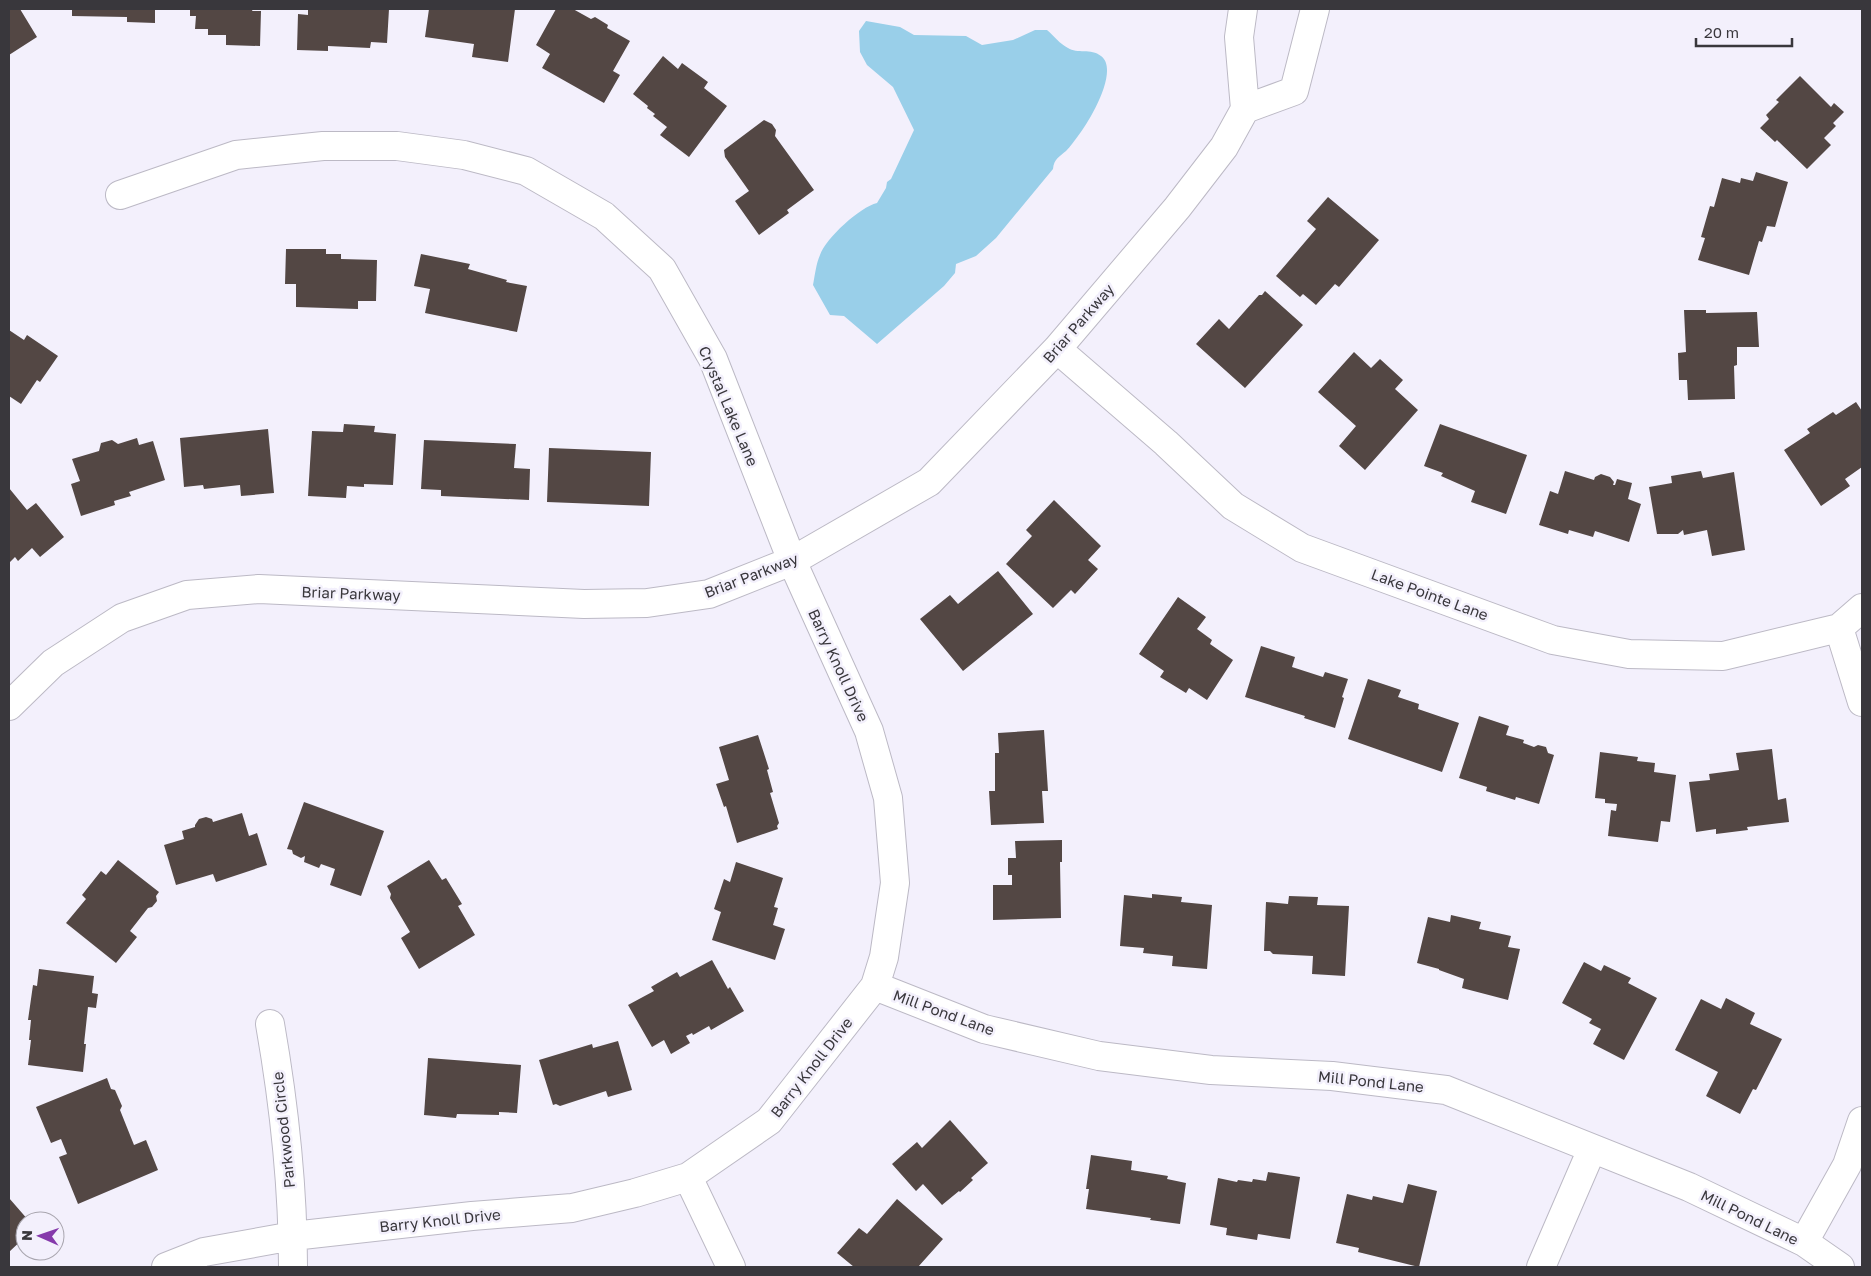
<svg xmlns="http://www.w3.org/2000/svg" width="1871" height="1276" font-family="'Golos Text',sans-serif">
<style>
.water{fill:#99cfe9}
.building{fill:#534744}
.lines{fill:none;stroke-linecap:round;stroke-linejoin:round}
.street-casing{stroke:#bcb9c5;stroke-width:30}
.street{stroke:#fff;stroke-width:28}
.labels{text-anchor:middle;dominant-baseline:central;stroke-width:5;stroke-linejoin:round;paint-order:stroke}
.street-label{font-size:15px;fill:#39373c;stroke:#f3f0fc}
</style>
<rect width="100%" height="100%" fill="#f3f0fc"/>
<!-- water -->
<path class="water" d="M866 21 900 27 914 35 966 36 982 45 1013 40 1035 30H1047C1054 36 1060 44 1068 48 1077 54 1091 48 1101 56 1120 70 1089 122 1078 136 1074 141 1070 147 1066 151 1059 157 1054 159 1053 169L996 238 976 256 956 264 955 273 944 286 877 344 844 316 830 315 813 285C815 275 816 264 820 255 826 238 860 207 877 203L886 188 887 182 891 179 914 130 893 87 867 65 860 52 859 31Z"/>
<!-- building -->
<path class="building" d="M9 9H20L37 37 9 55Z
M72 9H155V23L127 22V17L72 16Z
M190 9H253L252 11H261L260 46 226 45V35H208V29H195L196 16H190Z
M308 9H389L387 43 371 42 370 48 328 46V51L297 50 298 14 308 15Z
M429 9H515L508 62 472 57 474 44 425 37Z
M556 9H573L591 19 595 17 608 25 607 28 630 41 613 71 620 75 604 103 542 68 550 54 536 45Z
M663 56 678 69 682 63 708 82 704 88 727 106 689 157 660 135 667 127 653 116 655 114 647 108 648 106 633 94Z
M1800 76 1831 107 1834 103 1844 112 1833 123 1836 126 1824 138 1831 145 1807 169 1777 140 1775 142 1760 128 1769 119 1766 115 1779 102 1776 100Z
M764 120 772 124 776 130 775 136 814 190 787 210 789 213 759 235 735 201 749 191 725 157 724 150Z
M1756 172 1788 182 1775 227 1767 226 1762 242 1759 241 1749 275 1698 260 1705 238 1701 237 1710 206 1714 207 1722 178 1740 183 1741 178 1753 181Z
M1328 197 1379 240 1339 287 1335 284 1316 305 1303 294 1300 297 1276 276 1316 229 1307 221Z
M286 249H326V254H341V259L377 260 376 301H358V309L296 307V284H285Z
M421 254 470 264 468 269 507 280 506 282 527 286 517 332 425 313 430 289 414 286Z
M1265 291 1303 325 1245 388 1196 344 1219 319 1229 329 1259 295H1262Z
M1684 310H1706V313L1757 312 1759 347H1737V365L1734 366 1735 399 1688 400 1687 380H1679L1678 353 1686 352Z
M9 330 24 340 27 335 58 356 40 382 37 380 21 404 9 396Z
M1354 352 1371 368 1380 359 1403 380 1395 389 1418 410 1365 470 1339 446 1356 426 1318 392Z
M1856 402 1862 411V467L1845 479 1850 486 1821 506 1784 450 1810 433 1807 429 1833 412 1836 415Z
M344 424 375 426 374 432 396 434 393 485 364 484V487L347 486 346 498 308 496 312 431 343 432Z
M1440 424 1527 455 1506 514 1471 502 1475 491 1441 476 1443 473 1424 466Z
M268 429 274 493 241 496 240 485 204 489 203 485 184 487 180 438Z
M137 438 139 445 153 441 165 480 129 492 131 496 114 501 115 505 81 516 71 484 80 481 72 459 99 451 101 443 112 440 118 444Z
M424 440 516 444 514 468 530 469 529 500 441 496V490L421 489Z
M549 448 651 452 649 506 547 502Z
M1565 471 1594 480 1595 477 1601 474 1610 477 1614 482 1613 485H1615L1617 479 1632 483 1628 499 1641 504 1629 542 1595 531 1593 537 1569 530 1568 534 1539 525 1550 491 1558 494Z
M1701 471 1703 478 1734 472 1745 550 1712 556 1707 530 1684 535 1683 530 1678 534H1657L1649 487 1672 483 1671 476Z
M9 488 27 510 36 503 64 537 40 557 32 548 18 561 15 557 9 563Z
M1054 500 1101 546 1088 560 1098 569 1075 594 1071 590 1053 608 1006 564 1032 536 1026 530Z
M998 571 1033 614 963 671 920 619 950 595 958 604Z
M1178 597 1206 617 1197 629 1212 640 1210 644 1233 660 1207 700 1189 688 1186 693 1160 677 1164 671 1139 654Z
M1261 646 1295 657 1292 667 1323 677 1325 672 1348 679 1342 697 1344 698 1335 728 1304 718 1305 716 1245 697Z
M1368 679 1401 690 1398 697 1419 704 1418 709 1459 723 1442 772 1348 739Z
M1479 716 1509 726 1506 735 1524 740 1523 743 1534 747 1538 745 1546 747 1548 753 1554 755 1539 804 1516 797 1515 800 1486 791 1487 787 1459 778Z
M1044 730 1048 791H1042L1044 823 991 825 989 791H995V753H999L998 733Z
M758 735 769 769 767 770 773 792 770 793 779 823 777 826 778 829 737 843 726 806 724 807 716 784 729 780 719 747Z
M1772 749 1778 800 1786 798 1789 822 1747 827 1748 830 1716 834V829L1696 832 1689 782 1710 780 1709 774 1739 770 1736 753Z
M1600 752 1638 757 1637 761 1655 763 1654 772 1676 775 1670 822 1661 821 1658 842 1608 836 1611 810 1616 811 1617 804 1605 803V799L1595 798Z
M304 802 384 831 361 896 330 885 335 869 321 864 319 868 304 862 305 856 301 858 293 854 292 850 287 849Z
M242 813 249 836 257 833 267 865 216 882 213 874 176 885 164 845 184 839 182 831 195 827V825L199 819 206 817 212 819 213 822Z
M1062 840V862H1060L1061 918 993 920V885H1012V875H1008V858H1016L1015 841Z
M118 860 159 892 156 896 157 901 152 907 148 908 130 931 137 937 116 963 66 923 86 899 82 895 101 871 106 875Z
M429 860 442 880 446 878 462 904 458 906 475 935 419 969 401 938 410 932 390 898 391 894 387 886Z
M736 862 783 878 774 907 778 908 773 925 785 929 775 960 712 940 721 912 714 909 724 879 730 882Z
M1152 894 1182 897 1181 902 1212 905 1207 969 1172 966 1173 956 1143 953 1144 948 1120 946 1124 895 1152 898Z
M1289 896 1318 897 1317 905 1349 906 1345 976 1312 974 1313 956 1273 954 1270 951H1264L1266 902 1288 904Z
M1451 915 1481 922 1479 929 1511 936 1508 947 1520 949 1508 1000 1462 988 1464 979 1439 970V969L1417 963 1428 917 1450 922Z
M712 960 728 989 730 987 744 1011 711 1030 709 1026 693 1035 692 1033 686 1036 690 1043 671 1054 664 1040 652 1047 628 1005 654 991 651 987 677 972 680 977Z
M1584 962 1601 971 1604 965 1631 978 1628 983 1657 998 1624 1060 1593 1044 1601 1029 1589 1023 1592 1019 1562 1003Z
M39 969 94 976 92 993 98 994 96 1008 88 1007 84 1044H86L83 1072 28 1065 31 1040H29L31 1020H28L33 985 37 986Z
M1726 998 1755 1013 1750 1024 1782 1039 1756 1090 1753 1089 1740 1114 1706 1096 1718 1072 1675 1050 1701 999 1721 1009Z
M618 1041 632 1090 608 1097 606 1091 560 1106 556 1104 553 1105 539 1060 592 1044 593 1048Z
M428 1058 521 1065 517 1113 499 1112V1115L457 1114 456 1118 424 1115Z
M107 1078 111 1089 115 1090 122 1106 120 1110 134 1145 146 1140 158 1170 78 1204 59 1157 67 1154 61 1139 51 1143 36 1107Z
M950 1120 988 1163 971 1178 973 1180 960 1192 959 1191 942 1205 923 1184 916 1191 892 1164 917 1142 922 1148Z
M1091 1155 1132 1161 1131 1170 1168 1176 1167 1179 1186 1183 1180 1224 1150 1220 1151 1218 1086 1209 1089 1189H1086Z
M1268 1172 1300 1177 1290 1239 1258 1234 1257 1240 1226 1235 1227 1228 1210 1225 1218 1178 1237 1182 1238 1180 1252 1182 1253 1179 1266 1181Z
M1408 1184 1437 1191 1419 1267 1358 1252 1359 1248 1336 1243 1347 1194 1372 1200 1373 1196 1403 1203Z
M9 1198 29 1221H25V1237L9 1252Z
M897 1199 943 1239 918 1267H854L837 1253 859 1228 867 1234Z"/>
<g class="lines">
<defs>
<path id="street" d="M1245 109 1294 91 1315 9
M120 195 236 155 323 146H397L464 155 526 171 604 216 662 269 713 359 792 561 869 731 888 798 895 883 884 957 875 986 769 1121 688 1177 635 1193 572 1208 472 1216 293 1236 204 1252 166 1267
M1057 349 1166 443 1233 506 1302 548 1553 640 1629 654 1723 656 1839 628 1862 608
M1839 628 1862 702
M9 706 53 663 122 618 187 595 259 589 584 604 647 603 709 594 792 561 929 482 1057 349 1177 208 1224 147 1245 109 1239 37 1243 9
M875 986 984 1029 1099 1056 1211 1070 1332 1076 1446 1090 1689 1187 1804 1242 1840 1267
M270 1024C284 1104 293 1186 293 1267
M688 1177 731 1267
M1804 1242 1847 1165 1862 1121
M1541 1267 1592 1149"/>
</defs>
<!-- street casing -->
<use href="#street" class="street-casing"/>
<!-- street -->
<use href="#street" class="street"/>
</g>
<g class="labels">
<!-- street labels -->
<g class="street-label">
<text transform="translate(1078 323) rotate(-49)">Briar Parkway</text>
<text transform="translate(729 406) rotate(67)">Crystal Lake Lane</text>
<text transform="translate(751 575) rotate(-21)">Briar Parkway</text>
<text transform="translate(351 593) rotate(2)">Briar Parkway</text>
<text transform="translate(1430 594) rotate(20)">Lake Pointe Lane</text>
<text transform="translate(839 665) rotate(65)">Barry Knoll Drive</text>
<text transform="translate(944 1012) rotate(20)">Mill Pond Lane</text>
<text transform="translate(811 1067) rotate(-52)">Barry Knoll Drive</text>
<text transform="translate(1371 1081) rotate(6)">Mill Pond Lane</text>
<text transform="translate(283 1130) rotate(-96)">Parkwood Circle</text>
<text transform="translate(1750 1217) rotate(26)">Mill Pond Lane</text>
<text transform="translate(440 1220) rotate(-6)">Barry Knoll Drive</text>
</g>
</g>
<!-- border -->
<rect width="1871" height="1276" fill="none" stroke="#39373c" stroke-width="20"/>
<!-- north arrow -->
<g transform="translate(40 1236) rotate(272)"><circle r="24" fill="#f3f0fc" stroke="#a9a6af"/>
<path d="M0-4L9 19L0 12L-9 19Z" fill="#8539ab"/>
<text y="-8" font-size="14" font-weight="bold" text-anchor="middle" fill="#39373c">N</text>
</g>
<!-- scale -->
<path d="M1696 38v8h96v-8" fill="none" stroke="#39373c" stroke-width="2.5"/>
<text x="1704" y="38" font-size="15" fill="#39373c" stroke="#f3f0fc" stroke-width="4" paint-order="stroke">20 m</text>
</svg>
